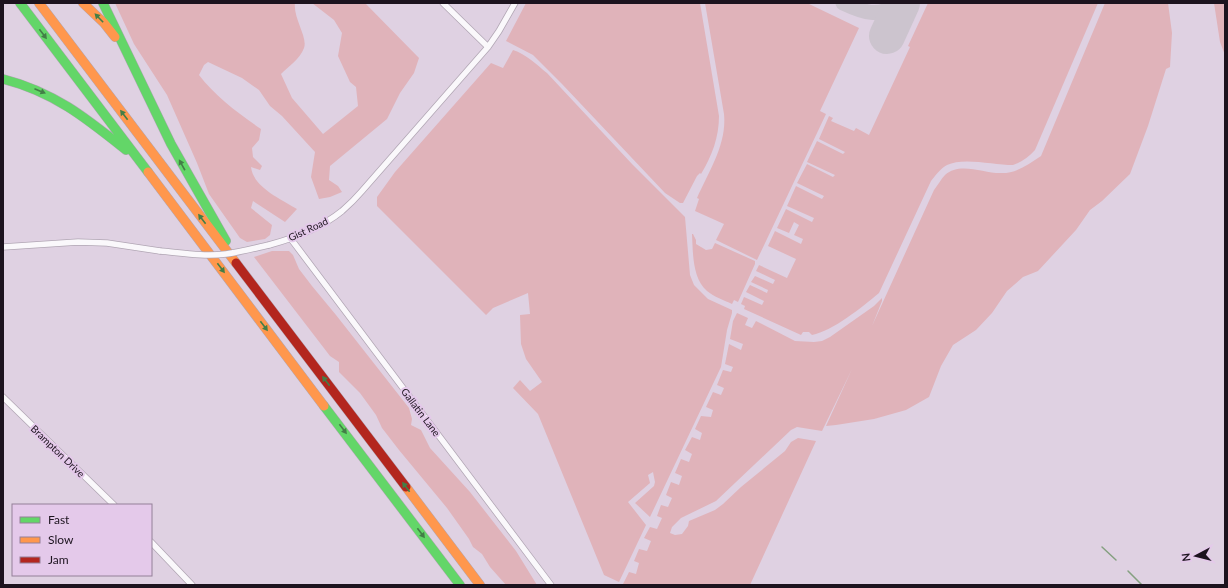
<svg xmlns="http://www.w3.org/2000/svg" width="1228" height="588" font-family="Lato,sans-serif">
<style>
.green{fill:#e0b3ba}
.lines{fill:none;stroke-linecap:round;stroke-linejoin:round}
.stream{stroke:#85a080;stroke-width:1.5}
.taxiway{stroke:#ccc4ce;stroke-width:15}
.runway{stroke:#ccc4ce;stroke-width:36}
.street-casing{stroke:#b1a6b4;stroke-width:7}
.fast-casing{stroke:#b1a6b4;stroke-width:10}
.slow-casing{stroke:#b1a6b4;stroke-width:10}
.jam-casing{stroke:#b1a6b4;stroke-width:10}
.street{stroke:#faf8fb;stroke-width:5.5}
.fast{stroke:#63d668;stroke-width:9}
.slow{stroke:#ff974d;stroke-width:9}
.jam{stroke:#b3261e;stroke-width:9}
.street-bridge-casing{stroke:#b1a6b4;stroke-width:7;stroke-linecap:butt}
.street-bridge{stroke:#faf8fb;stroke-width:5.5}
.oneway{fill:#437e47}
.labels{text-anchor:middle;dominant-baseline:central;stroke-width:4;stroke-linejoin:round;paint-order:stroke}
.street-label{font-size:10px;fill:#1c131e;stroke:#e4c9ea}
</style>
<rect width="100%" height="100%" fill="#dfd1e2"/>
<!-- green -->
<path class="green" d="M115 3H295C293 18 308 37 304 48 300 59 288 67 281 74L292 98 323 134 358 106 356 87 350 82 338 56 342 33 334 20 312 3H365L419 58 414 73 400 93 387 119 330 166 329 180 338 186 342 192 330 197 319 199 311 177 315 152 282 116 270 106 259 90 242 78 208 62 204 65 199 75C215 96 239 114 261 129L259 140 252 148 253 157 262 166 260 170 251 167C253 187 281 199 297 209L285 222 253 201 251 208 272 225 270 235 265 239 247 242 240 238 209 194 197 163 167 95 134 44Z
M526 3H700L719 116C719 137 712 156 701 174L700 173 697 176 683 203H680L665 193 562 84 533 55 506 41Z
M705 3H807L859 28 820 111 826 114 757 260 716 240 724 224 695 211 699 199 697 198C709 171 727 144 724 114Z
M928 3H1098L1035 150C1029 157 1022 162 1013 165 994 165 963 157 947 165 940 169 936 175 931 181L879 293C862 307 833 331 812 335L809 332H803L801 335 744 309 745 306 741 304 744 297 762 305 764 301 746 292 750 285 767 293 768 290 751 282 755 276 773 284 775 280 756 271 759 265 787 278 796 259 768 246 775 231 801 244 803 239 794 235 799 225 794 222 789 233 777 228 786 209 812 222 814 218 787 206 796 186 822 199 824 196 797 183 807 164 833 177 835 175 807 162 817 141 843 154 845 152 819 139 829 116 833 118 831 121 854 131 856 128 869 135 910 47 908 46Z
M1105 3H1168L1172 33 1170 67 1166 69 1148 126 1130 174 1102 201 1090 210 1076 230 1038 271 1023 277 1007 291 992 313 976 330 953 345 941 366 929 397 906 410 874 419 836 425 826 426 852 369 822 431 797 427 791 430 716 501 681 518 672 527 670 533 675 535 682 534 688 526 689 521 715 510 723 504 741 487 785 451 791 442 798 438 816 441 750 585H624L623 584 629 572 636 574 639 563 634 561 639 549 647 551 651 541 644 538 650 527 657 529 662 518 657 516 661 505 668 507 672 498 666 495 671 482 679 485 682 476 675 473 681 459 689 462 692 454 685 450 692 437 700 440 702 433 695 429 701 416 711 417 713 410 706 407 713 392 721 395 724 388 717 385 723 370 731 372 733 367 725 364 729 344 741 350 743 344 730 339 733 321 737 313 748 318 745 325 752 328 756 321 795 341 814 342 822 341 830 337 874 306 882 298V301L872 326 934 190C938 185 941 179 945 175 960 161 985 174 1002 173 1017 173 1029 164 1041 156Z
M1214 3H1225V55L1220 42Z
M513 50C526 54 537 65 547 73L632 164 685 217 690 275 694 285 708 299 732 310V313L727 330 721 367 650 517 635 503 654 486 655 482 653 472 648 475 650 483 628 502 646 525 619 582 604 575 538 414 513 388 520 380 530 391 542 382 526 359 521 344 520 315 530 314 528 293 493 308 486 315 377 206V197L395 172 491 63 503 68Z
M692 234H693L696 240V244L706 250 712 249 715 243 755 261V264L738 302 734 300 732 304C724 300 714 297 707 291 692 278 693 252 692 234Z
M272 251H289L293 255 299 269 312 286 336 315 409 408 412 419 411 425 421 430 430 448 470 492 516 551 537 585H506L490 567 482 554 473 547 469 539 447 508 399 450 382 428 376 415 360 393 339 372V362L330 356 254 257Z"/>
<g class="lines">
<!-- stream -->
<path class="stream" d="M1102 547 1116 560
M1128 571 1142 585"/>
<!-- taxiway -->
<path class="taxiway" d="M843 3C862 12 880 19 898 3"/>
<!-- runway -->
<path class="runway" d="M887 36 902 3"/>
<defs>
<path id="street" d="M443 3 488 47
M291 239 551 585
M269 245C295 238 321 228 342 211 349 205 356 198 362 191L488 47 499 31 515 3
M3 247 78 242 107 243 160 251
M3 397 114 505
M151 542 192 585"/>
<path id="fast" d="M20 3 148 172
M103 3 171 144 226 241
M3 79C54 92 86 118 126 150
M324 406 460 585"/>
<path id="slow" d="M39 3 236 263
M83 3 104 23 115 37
M148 172 324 406
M406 487 480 585"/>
<path id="jam" d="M236 263 406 487"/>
</defs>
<!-- street casing -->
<use href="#street" class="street-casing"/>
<!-- fast casing -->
<use href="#fast" class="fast-casing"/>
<!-- slow casing -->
<use href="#slow" class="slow-casing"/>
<!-- jam casing -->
<use href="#jam" class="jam-casing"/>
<!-- street -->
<use href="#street" class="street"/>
<!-- fast -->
<use href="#fast" class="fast"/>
<!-- slow -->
<use href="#slow" class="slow"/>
<!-- jam -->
<use href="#jam" class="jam"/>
<defs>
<path id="street-bridge" d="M160 251C182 253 204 257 226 254 241 252 255 248 269 245"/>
</defs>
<!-- street-bridge casing -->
<use href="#street-bridge" class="street-bridge-casing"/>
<!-- street-bridge -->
<use href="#street-bridge" class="street-bridge"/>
</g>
<!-- one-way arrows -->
<defs><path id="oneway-solid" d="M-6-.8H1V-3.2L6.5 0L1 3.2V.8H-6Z"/></defs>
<g class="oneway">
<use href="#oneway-solid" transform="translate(99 18) rotate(-134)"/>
<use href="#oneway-solid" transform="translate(43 34) rotate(53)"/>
<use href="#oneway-solid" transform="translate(40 91) rotate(23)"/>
<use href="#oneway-solid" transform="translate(124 115) rotate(-127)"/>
<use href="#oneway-solid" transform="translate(182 165) rotate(-119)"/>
<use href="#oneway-solid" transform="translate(202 219) rotate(-127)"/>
<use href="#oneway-solid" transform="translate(221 268) rotate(53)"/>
<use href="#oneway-solid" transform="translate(264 326) rotate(53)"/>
<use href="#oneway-solid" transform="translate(326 381) rotate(-127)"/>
<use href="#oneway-solid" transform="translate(343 429) rotate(53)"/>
<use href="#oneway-solid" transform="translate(406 487) rotate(-127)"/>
<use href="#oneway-solid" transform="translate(421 533) rotate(53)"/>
</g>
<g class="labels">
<!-- street labels -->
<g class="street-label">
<text transform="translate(308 229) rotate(-25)">Gist Road</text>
<text transform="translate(421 412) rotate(53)">Gallatin Lane</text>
<text transform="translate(58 451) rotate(44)">Brampton Drive</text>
</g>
</g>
<!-- border -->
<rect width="1228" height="588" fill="none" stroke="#1c131e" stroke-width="8"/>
<!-- legend -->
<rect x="12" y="504" width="140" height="72" fill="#e4c9ea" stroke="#948098"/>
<rect x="20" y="517" width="20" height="6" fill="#63d668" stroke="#948098"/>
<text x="48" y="524" font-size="12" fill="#1c131e">Fast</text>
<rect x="20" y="537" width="20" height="6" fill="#ff974d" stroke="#948098"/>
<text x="48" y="544" font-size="12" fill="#1c131e">Slow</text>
<rect x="20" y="557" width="20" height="6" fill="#b3261e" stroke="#948098"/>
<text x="48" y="564" font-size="12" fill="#1c131e">Jam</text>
<!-- north arrow -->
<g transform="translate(1196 556) rotate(263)" stroke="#e4c9ea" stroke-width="3" paint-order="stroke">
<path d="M0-3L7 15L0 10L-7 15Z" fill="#1c131e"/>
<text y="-6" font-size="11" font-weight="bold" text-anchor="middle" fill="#1c131e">N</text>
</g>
</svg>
